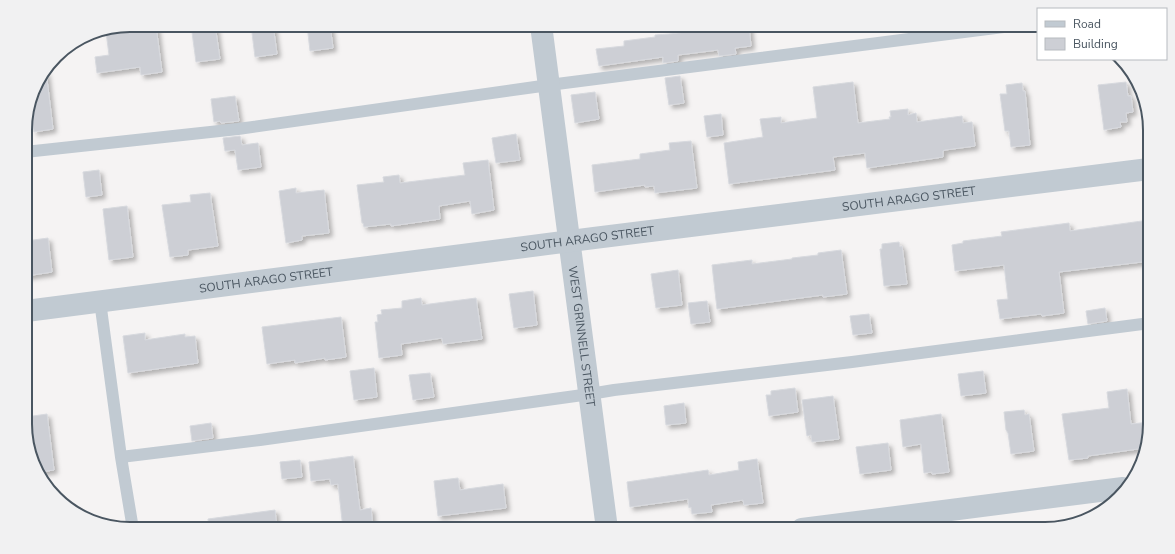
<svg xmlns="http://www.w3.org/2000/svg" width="1175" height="554" font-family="'Nunito Sans',sans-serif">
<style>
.building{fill:#cdcfd5;stroke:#d7d9de;filter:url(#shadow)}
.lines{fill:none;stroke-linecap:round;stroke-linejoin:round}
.service{stroke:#c1cad2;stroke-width:12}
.minor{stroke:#c1cad2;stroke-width:22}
.labels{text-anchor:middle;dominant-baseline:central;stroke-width:3;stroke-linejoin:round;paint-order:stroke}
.street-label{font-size:12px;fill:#4a5661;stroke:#fff}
.rim{fill:none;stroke:#4a5661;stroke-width:2}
</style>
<defs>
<filter id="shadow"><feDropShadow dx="3.5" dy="3.5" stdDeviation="2" flood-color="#0004"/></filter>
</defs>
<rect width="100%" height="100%" fill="#f5f3f3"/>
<!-- building -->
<path class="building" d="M191 25H215L220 59 196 62Z
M251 25H273L277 54 255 57Z
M307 25H330L333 48 310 51Z
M749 25 751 46 735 48 736 54 719 56 718 50 678 55V61L663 63V57L599 66 596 49 624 46V41L655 37V35L669 34Z
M156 26 162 72 141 75 140 67 97 73 95 57 109 55 106 32Z
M46 71 53 129 34 132 30 105 36 84Z
M680 76 684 103 669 105 665 78Z
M853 82 858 123 890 119 889 117H891L890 111 908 109V115L916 113 917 122 962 116 963 123 972 122 975 146 945 150 943 151V157L867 168 865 153 833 157 835 170 729 184 724 143 763 137 760 119 781 117V123L817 118 813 87Z
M1126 82 1128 96H1131L1133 112 1126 113 1127 122H1120L1121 127 1104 130 1098 85Z
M1022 83 1023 91H1025L1030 145 1011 147 1009 131H1005L1000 94H1007L1006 85Z
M595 92 599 119 575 123 571 95Z
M235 96 239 121 221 123 220 121 214 122 211 99Z
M721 114 723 135 707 137 704 116Z
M516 134 520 160 496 163 492 138Z
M240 136 242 145 258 143 261 167 238 170 235 150 225 151 223 138Z
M691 141 697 188 655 193 654 186 645 187V185L595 192 592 165 640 159V154L670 150 669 143Z
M488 160 494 210 472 214 470 201 439 206 440 219 391 226V224L364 227 363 223H362L357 185 384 182 383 177 399 175 400 183 465 175 463 163Z
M99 170 102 195 86 197 83 172Z
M296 188V193L324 190 329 233 302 236V240L286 243 279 191Z
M210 193 218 246 188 250V255L170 257 162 205 191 202 190 195Z
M127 206 133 257 109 260 103 209Z
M1149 220 1150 261 1059 272 1064 313 1042 316 1041 314 1000 319 997 300 1008 299 1004 265 955 271 952 245 963 243V241L1002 236 1001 232 1069 223 1070 231Z
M48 238 52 272 26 276V241Z
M899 242 900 247 902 246 907 284 884 286 880 249H882V244Z
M841 250 847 294 823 297V295L717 309 712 265 752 260V264L792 259V258L818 255V253Z
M678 270 682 305 656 308 651 274Z
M533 291 537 325 514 328 509 294Z
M421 298 422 305 476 298 482 339 443 344 442 338 401 344 402 355 379 358 375 322H378L377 315 382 314 381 310 402 308V301Z
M707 301 710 322 691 324 688 303Z
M1105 308 1107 321 1088 324 1086 311Z
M869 314 872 333 853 335 850 316Z
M341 317 346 357 325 360V358L295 363V360L267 364 262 327Z
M145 333V340L185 334V337L195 336 198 363 128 373 123 336Z
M374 368 377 397 354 400 350 371Z
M983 371 986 393 961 396 958 374Z
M430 373 434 397 413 400 409 375Z
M795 388 798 412 769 416 766 395H771V391Z
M1127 389 1131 424 1150 422 1145 448 1088 456V458L1069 460 1062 414 1109 408 1107 392Z
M833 396 839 439 812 442 811 435 807 436 802 400Z
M684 403 686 423 666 425 664 406Z
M1024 410 1025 415 1029 414 1034 451 1011 454 1008 433 1006 430 1004 412Z
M47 414 54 470 40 472 26 438V417Z
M941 414 949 472 932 474V472L924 473 921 444 903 447 900 420Z
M211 423 213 438 192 441 190 426Z
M888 443 891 470 860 474 856 447Z
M353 456 360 510 371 508 373 529H343L338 484 331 485 330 479 311 481 309 462Z
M757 459 763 503 744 505 743 500 711 505 712 512 692 514 691 507 689 508 688 499 630 507 627 482 708 470 709 475 739 470 738 462Z
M300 460 302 477 282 479 280 462Z
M458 478 460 490 503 484 506 508 438 516 434 481Z
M275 510 277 529H209L208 519Z"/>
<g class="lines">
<!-- service -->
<path class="service" d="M25 152 238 129 549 85 1019 25
M100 301 121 457 133 529
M121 457 260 440 590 394 614 390 852 362 1150 323"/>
<!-- minor -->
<g class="minor">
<path id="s1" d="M541 25 607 529"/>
<path id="s2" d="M26 311 594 238 1149 169"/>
<path d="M802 529 1123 488"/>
</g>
</g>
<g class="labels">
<!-- street labels -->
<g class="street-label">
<text stroke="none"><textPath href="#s2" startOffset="890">SOUTH ARAGO STREET</textPath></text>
<text stroke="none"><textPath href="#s2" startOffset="566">SOUTH ARAGO STREET</textPath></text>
<text stroke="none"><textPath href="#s2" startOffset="242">SOUTH ARAGO STREET</textPath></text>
<text stroke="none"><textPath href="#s1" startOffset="314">WEST GRINNELL STREET</textPath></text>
</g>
</g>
<!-- crop -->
<path d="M0 0H1175V554H0ZM130 32H1045A98 98 0 0 1 1143 130V424A98 98 0 0 1 1045 522H130A98 98 0 0 1 32 424V130A98 98 0 0 1 130 32Z" fill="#f1f1f2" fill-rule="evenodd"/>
<path class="rim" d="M130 32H1045A98 98 0 0 1 1143 130V424A98 98 0 0 1 1045 522H130A98 98 0 0 1 32 424V130A98 98 0 0 1 130 32Z"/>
<!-- legend -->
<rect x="1037" y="8" width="130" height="52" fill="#ffffff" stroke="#b7bbc0"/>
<rect x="1045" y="21" width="20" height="6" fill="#c1cad2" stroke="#b7bbc0"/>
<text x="1073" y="28" font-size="12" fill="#4a5661">Road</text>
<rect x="1045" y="38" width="20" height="12" fill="#cdcfd5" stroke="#b7bbc0"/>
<text x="1073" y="48" font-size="12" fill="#4a5661">Building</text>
</svg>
